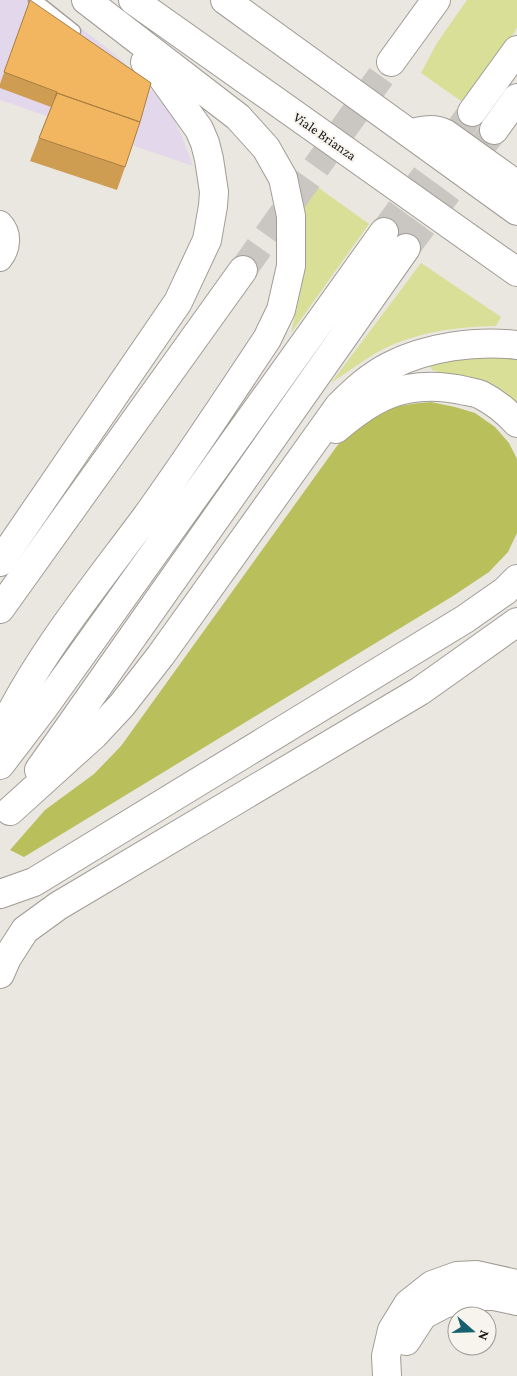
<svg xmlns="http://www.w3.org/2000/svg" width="517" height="1376" font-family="'Crimson Pro',serif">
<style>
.commercial{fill:#e3d7eb}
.green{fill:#d9df96}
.forest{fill:#b9bf5b}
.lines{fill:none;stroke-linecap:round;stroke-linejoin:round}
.secondary-tunnel{stroke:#cac7c2;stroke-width:28;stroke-dasharray:28 14;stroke-linecap:butt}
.highway-tunnel{stroke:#cac7c2;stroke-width:28;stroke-dasharray:28 14;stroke-linecap:butt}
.lane-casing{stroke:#a09c96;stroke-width:15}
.street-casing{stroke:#a09c96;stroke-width:26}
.secondary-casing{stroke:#a09c96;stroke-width:30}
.highway-casing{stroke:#a09c96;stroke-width:30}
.lane{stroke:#fff;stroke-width:12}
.street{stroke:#fff;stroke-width:24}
.secondary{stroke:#fff;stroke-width:28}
.highway{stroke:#fff;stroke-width:28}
.wall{fill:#cf9d52}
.building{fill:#f1b65f;stroke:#a97f42}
.labels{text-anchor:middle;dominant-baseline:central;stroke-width:4;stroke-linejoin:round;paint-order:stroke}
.street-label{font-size:14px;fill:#181715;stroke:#f7f3ed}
</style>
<rect width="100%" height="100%" fill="#eae6e0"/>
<!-- commercial -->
<path class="commercial" d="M0 0H45L118 57 155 94 173 118 181 134 193 166 0 100Z"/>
<!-- green -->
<path class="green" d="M467 0H517V27L514 33 461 101 421 73 437 43Z
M298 173 369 224 291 333 301 290 306 255 303 205 294 179Z
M421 263 501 317 496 326C455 327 413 332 376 353 361 362 346 373 331 383Z
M481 354 517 358V409L446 374 432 370 429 364Z"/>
<!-- forest -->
<path class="forest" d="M431 402 455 407 475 413 495 427 509 443 517 459V533L508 552 489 572 453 596 24 857 10 850 45 810 94 774 121 746 337 446C345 438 354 429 363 422 382 407 408 404 431 402Z"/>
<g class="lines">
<!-- secondary-tunnel -->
<path class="secondary-tunnel" d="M243 270 391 62"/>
<!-- highway-tunnel -->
<path class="highway-tunnel" d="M384 232 472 112
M406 248 494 130"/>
<defs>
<path id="lane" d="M35 0 74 31"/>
<path id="street" d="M0 223C10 233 9 248 0 259"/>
<path id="secondary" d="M391 62 436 0
M0 609 243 270
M406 1341 423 1315 444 1304 473 1296H494L517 1301
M387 1376 386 1356 392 1330 408 1304 432 1285 457 1276 476 1275 517 1284"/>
<path id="highway" d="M133 0 517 272
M225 0 517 211
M472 112 517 50
M494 130 517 98
M411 133C423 130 434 128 446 134L517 185
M336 429C351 416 368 403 387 395 412 385 440 385 466 391 471 392 477 393 481 395 495 402 507 412 517 423
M0 562 178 302 207 240 213 206 214 192 209 159 205 143 199 129 159 73 145 62
M0 734C38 655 94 587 146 517 188 459 227 399 267 339L281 310 291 266V216L283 178 266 148 238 117 86 0
M0 765 42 710 384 232
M39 770 406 248
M10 811 94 735 122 705 161 655 339 406C354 391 370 376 390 366 426 347 477 340 517 345
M0 894 34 882 465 619 505 591 517 579
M0 974 7 958 25 930 58 906 420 691 517 622"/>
</defs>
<!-- lane casing -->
<use href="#lane" class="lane-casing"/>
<!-- street casing -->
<use href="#street" class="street-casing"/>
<!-- secondary casing -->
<use href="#secondary" class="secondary-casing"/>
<!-- highway casing -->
<use href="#highway" class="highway-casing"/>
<!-- lane -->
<use href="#lane" class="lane"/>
<!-- street -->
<use href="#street" class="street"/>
<!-- secondary -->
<use href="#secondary" class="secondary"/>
<!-- highway -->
<use href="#highway" class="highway"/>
</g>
<!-- wall -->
<path class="wall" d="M30 0 125 167 117 190 30 161 51 107 0 88V84Z"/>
<!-- building -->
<path class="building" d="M30 0 151 83 140 122 57 93 55 98 57 92 4 72Z
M57 93 140 122 125 167 39 138Z"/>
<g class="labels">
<!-- street labels -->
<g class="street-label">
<text transform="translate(325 136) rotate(35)">Viale Brianza</text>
</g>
</g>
<!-- north arrow -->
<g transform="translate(472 1331) rotate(110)"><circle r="24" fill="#f7f3ed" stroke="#9e9b97"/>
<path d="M0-4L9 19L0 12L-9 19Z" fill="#17606f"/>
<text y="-8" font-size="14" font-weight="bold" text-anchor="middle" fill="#181715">N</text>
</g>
</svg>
